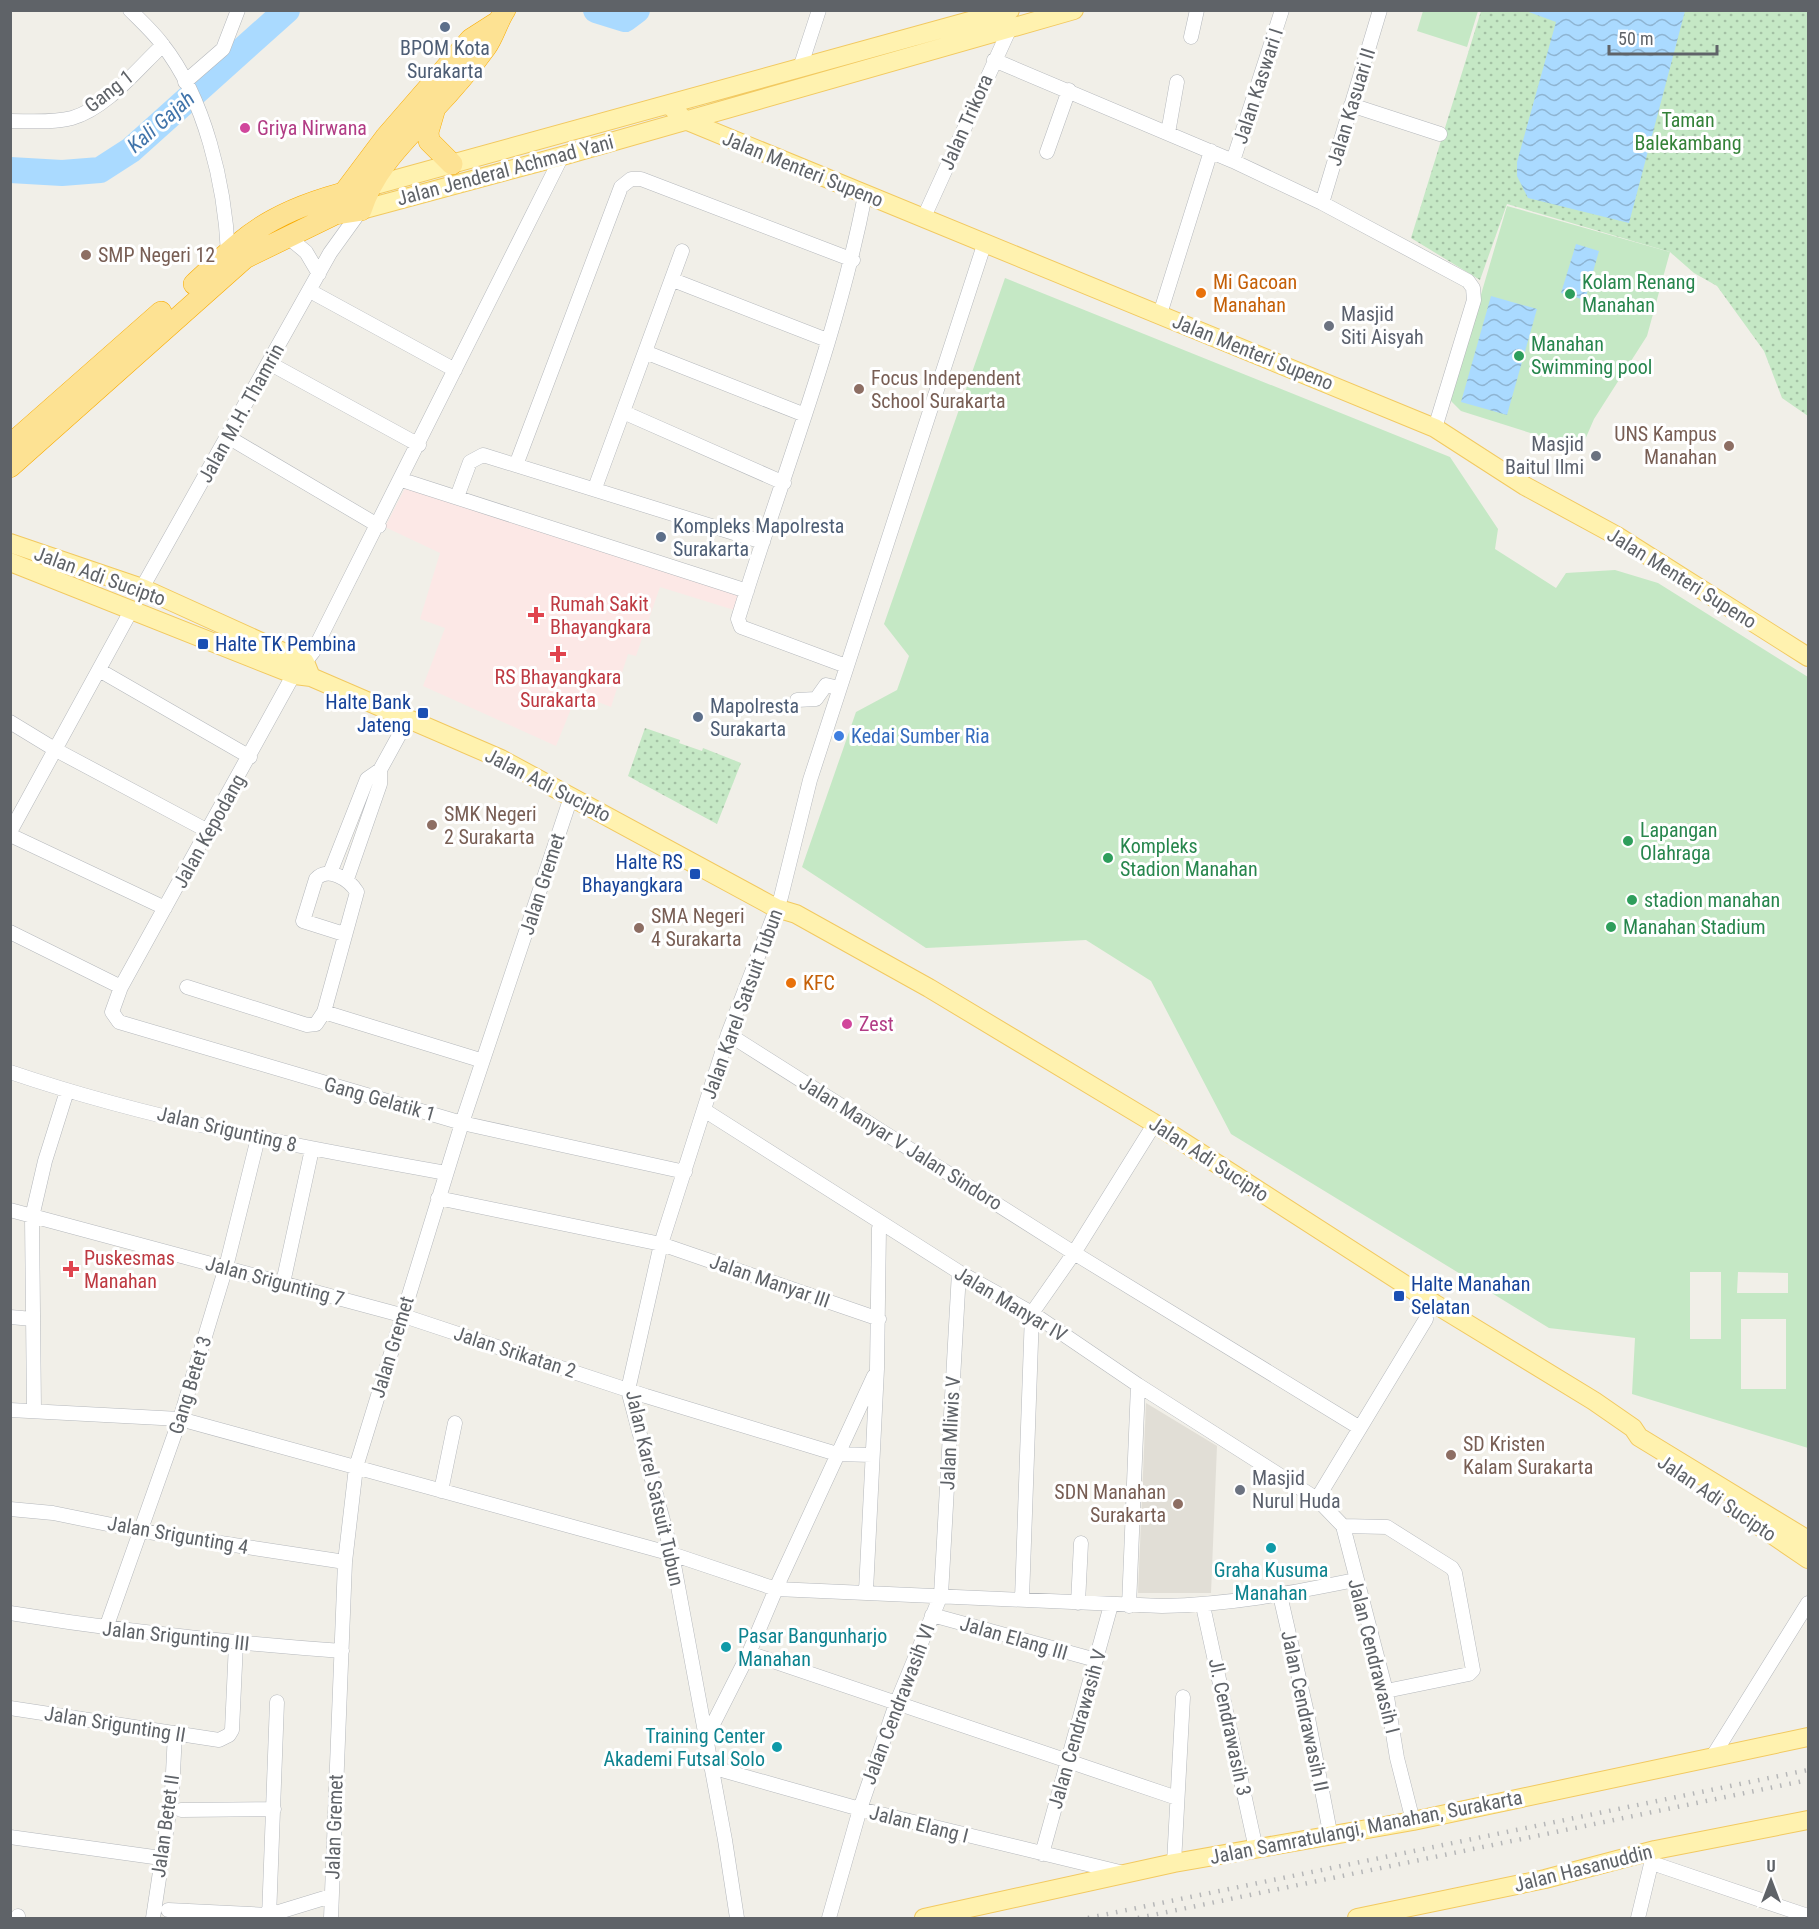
<svg xmlns="http://www.w3.org/2000/svg" width="1819" height="1929" font-family="'Roboto Condensed',sans-serif">
<style>
.education{fill:#e1ded6}
.medical{fill:#fce8e6}
.grass{fill:url(#grass-dots)}
.pitch{fill:#c5e8c5;fill-rule:evenodd}
.water{fill:url(#water-waves)}
.lines{fill:none;stroke-linecap:round;stroke-linejoin:round}
.river{stroke:#aadaff;stroke-width:26}
.minor-casing{stroke:#b5b8bc;stroke-width:15}
.major-casing{stroke:#f2c960;stroke-width:20}
.highway-casing{stroke:#f9ab00;stroke-width:22}
.minor{stroke:#fff;stroke-width:14}
.major{stroke:#fff2af;stroke-width:18}
.highway{stroke:#fde293;stroke-width:21}
.rail{stroke:#b6b7b8;stroke-width:4.5;stroke-dasharray:1.5 8;stroke-linecap:butt}
.service-dot{fill:#5c6f8a;stroke:#fff;stroke-width:2}
.hotel-dot{fill:#d1479c;stroke:#fff;stroke-width:2}
.education-dot{fill:#8d6e63;stroke:#fff;stroke-width:2}
.food-dot{fill:#e8710a;stroke:#fff;stroke-width:2}
.leisure-dot{fill:#2e9e5b;stroke:#fff;stroke-width:2}
.worship-dot{fill:#6b7280;stroke:#fff;stroke-width:2}
.health-dot{fill:#e0444e;stroke:#fff;stroke-width:2}
.transit-dot{fill:#1a4fb4;stroke:#fff;stroke-width:2}
.shop-dot{fill:#3f7fe0;stroke:#fff;stroke-width:2}
.culture-dot{fill:#0f9aa8;stroke:#fff;stroke-width:2}
.labels{text-anchor:middle;dominant-baseline:central;stroke-width:6;stroke-linejoin:round;paint-order:stroke}
.service-label{font-size:20px;fill:#4e5e75;stroke:#fff;text-anchor:start}
.street-label{font-size:20px;fill:#5f6368;stroke:#fff}
.park-label{font-size:20px;fill:#348238;stroke:#fff}
.hotel-label{font-size:20px;fill:#b23c85;stroke:#fff;text-anchor:start}
.education-label{font-size:20px;fill:#785e54;stroke:#fff;text-anchor:start}
.food-label{font-size:20px;fill:#c56008;stroke:#fff;text-anchor:start}
.leisure-label{font-size:20px;fill:#27864d;stroke:#fff;text-anchor:start}
.worship-label{font-size:20px;fill:#5b616d;stroke:#fff;text-anchor:start}
.health-label{font-size:20px;fill:#be3a42;stroke:#fff;text-anchor:start}
.transit-label{font-size:20px;fill:#164399;stroke:#fff;text-anchor:start}
.shop-label{font-size:20px;fill:#366cbe;stroke:#fff;text-anchor:start}
.culture-label{font-size:20px;fill:#0d838f;stroke:#fff}
.water-label{font-size:21px;font-style:italic;fill:#4174aa;stroke:#fff}
</style>
<defs>
<pattern id="grass-dots" width="8" height="8" patternUnits="userSpaceOnUse" patternTransform="scale(1.5)"><rect width="8" height="8" fill="#c5e8c5"/><path d="M2 2h.1M6 6h.1" fill="none" stroke="#a3c0a4" stroke-width="1.8" stroke-linecap="round"/></pattern>
<pattern id="water-waves" width="16" height="10" patternUnits="userSpaceOnUse" patternTransform="scale(1.5)"><rect width="16" height="10" fill="#aadaff"/><path d="M0 5q4-4 8 0t8 0" fill="none" stroke="#8eb4d2"/></pattern>
</defs>
<rect width="100%" height="100%" fill="#f1efe8"/>
<!-- education -->
<path class="education" d="M1146 1403 1217 1446 1211 1593H1138Z"/>
<!-- medical -->
<path class="medical" d="M405 488 739 593 734 610 660 587 636 656 628 654 611 707 577 694 556 746 423 686 445 628 420 619 440 553 385 527Z"/>
<!-- grass -->
<path class="grass" d="M1481 11H1808V416L1782 398 1764 351 1717 286 1694 273 1670 252 1507 204 1480 280 1411 238Z
M645 728 680 740 679 743 702 751 703 748 741 763 717 824 628 776Z"/>
<!-- pitch -->
<path class="pitch" d="M1423 11H1478L1467 47 1417 31Z
M1507 206 1670 252 1647 336 1594 419 1581 449 1461 411 1450 400Z
M1005 278 1450 457 1498 529 1495 549 1556 588 1566 573 1615 570 1658 583 1808 677V1448L1632 1394 1635 1338 1549 1328 1231 1134 1151 981 1086 940 926 948 802 867 856 712 897 690 909 656 884 624ZM1690 1272H1721V1339H1690ZM1738 1272 1788 1273V1293H1737ZM1786 1319V1389H1741V1319Z"/>
<!-- water -->
<path class="water" d="M1523 10 1685 11 1629 223 1528 198 1517 176V162L1556 22Z
M1576 244 1599 251 1585 300 1561 293Z
M1491 296 1537 309 1507 415 1461 402Z"/>
<g class="lines">
<!-- river -->
<path class="river" d="M596 10 625 19 637 10
M10 170 62 173 100 170 131 150 287 10"/>
<defs>
<path id="minor" d="M130 10C141 21 153 32 162 44 205 98 225 185 228 253
M1191 37 1197 10
M994 60 1233 161 1322 203 1468 281 1473 288 1474 300 1435 428
M800 68 819 10
M185 82 223 49 238 10
M1351 105 1440 134
M10 121C30 121 53 123 72 118 107 108 137 69 163 45
M1168 133 1177 82
M1047 152 1069 90
M562 156 313 652 290 681 121 987 112 1012 119 1022 462 1123 685 1172
M1233 161 1282 10
M1322 203 1380 10
M924 217 1010 28
M288 237 306 252 319 274
M673 280 827 340
M310 291 455 370
M1160 314 1211 151
M645 352 805 415
M269 363 419 445
M623 412 784 483
M228 437 379 526
M516 465 621 187 631 179H641L853 260
M402 480 747 591
M595 488 682 251
M457 497 470 462 483 455 763 542
M142 588 330 253 361 210
M846 666 741 627 738 619C781 478 837 340 865 195
M99 670 250 757
M797 700 816 699 826 685 839 688
M10 722 56 750 208 831
M10 832 132 609
M10 835 165 908
M330 873 367 779 380 770
M347 879 380 784V770L408 719
M10 932 121 987
M344 934 303 921 316 879C328 866 349 879 357 892L324 1012 480 1060
M187 987 307 1025 316 1024 324 1012
M728 1034 1074 1253 1360 1428
M10 1072C151 1120 300 1147 446 1173
M704 1110 959 1272 1032 1313 1138 1385 1317 1499 1343 1526 1386 1691 1397 1758 1413 1821
M438 1198 661 1244 879 1319
M10 1210 401 1315 646 1396 837 1454 872 1455
M283 1283 312 1149
M10 1317 33 1319
M10 1410 180 1419 672 1554 776 1589 1162 1606C1228 1605 1291 1593 1355 1580
M34 1410 32 1217 45 1161 67 1091
M441 1491 455 1423
M1317 1499 1426 1319
M10 1509 53 1513 142 1531 345 1562
M1343 1526 1387 1527 1452 1568 1455 1573 1473 1670 1469 1674 1386 1691
M777 1586 874 1376
M866 1591 877 1369 879 1228
M1280 1595 1307 1713 1329 1827
M1022 1599 1032 1313 1074 1253 1150 1131
M1078 1603 1081 1543
M1129 1606 1138 1385
M1203 1606 1256 1849
M10 1613C121 1631 230 1643 342 1651
M932 1615 1096 1660
M106 1628 180 1419 226 1267 258 1138
M749 1653 1177 1798
M10 1708 219 1740 229 1735 232 1730 236 1643
M706 1738 749 1653 776 1589
M1711 1759 1808 1603
M711 1767 860 1809 1124 1873
M181 1810 274 1809
M10 1837 161 1858
M1042 1854 1111 1605
M1174 1863 1183 1697
M1652 1863 1808 1916
M168 1910 269 1915 331 1896
M17 1918 18 1916
M153 1918 172 1793 175 1733
M269 1918 277 1702
M331 1918 345 1562 356 1467 462 1123 571 797
M737 1918 725 1840 672 1554 628 1390 661 1244 728 1034 781 897 810 780 985 242
M829 1918 860 1809 896 1704 941 1595 959 1272
M1638 1918 1653 1856"/>
<path id="major" d="M669 105 685 120 1435 428 1525 486 1617 536 1808 657
M368 187 1010 10
M361 210 562 156 1074 10
M10 543 142 588 305 662 311 677
M10 562 295 675 311 677 501 759 776 908 796 914 929 988 1152 1122 1435 1304 1594 1401 1633 1428 1639 1437 1808 1540
M1733 1508 1808 1559
M924 1918 1174 1863 1413 1821 1808 1737
M1357 1918 1545 1879 1655 1850 1808 1820"/>
<path id="highway" d="M435 108 428 132 429 141 452 164
M340 198 385 138 471 39 496 23
M194 284C218 262 243 236 273 220 302 204 336 194 368 187
M10 445 161 312
M10 467 245 258 335 214 361 210C374 169 404 141 433 110 451 91 470 69 486 47 494 36 497 22 505 10"/>
</defs>
<!-- minor casing -->
<use href="#minor" class="minor-casing"/>
<!-- major casing -->
<use href="#major" class="major-casing"/>
<!-- highway casing -->
<use href="#highway" class="highway-casing"/>
<!-- minor -->
<use href="#minor" class="minor"/>
<!-- major -->
<use href="#major" class="major"/>
<!-- highway -->
<use href="#highway" class="highway"/>
<!-- rail -->
<path class="rail" d="M1088 1918 1808 1770
M1138 1918 1808 1780"/>
</g>
<!-- markers -->
<g class="service-dot">
<circle cx="445" cy="27" r="6"/>
<circle cx="661" cy="537" r="6"/>
<circle cx="698" cy="717" r="6"/>
</g>
<g class="hotel-dot">
<circle cx="245" cy="128" r="6"/>
<circle cx="847" cy="1024" r="6"/>
</g>
<g class="education-dot">
<circle cx="86" cy="255" r="6"/>
<circle cx="859" cy="389" r="6"/>
<circle cx="1729" cy="446" r="6"/>
<circle cx="432" cy="825" r="6"/>
<circle cx="639" cy="928" r="6"/>
<circle cx="1451" cy="1455" r="6"/>
<circle cx="1178" cy="1504" r="6"/>
</g>
<g class="food-dot">
<circle cx="1201" cy="293" r="6"/>
<circle cx="791" cy="983" r="6"/>
</g>
<g class="leisure-dot">
<circle cx="1570" cy="294" r="6"/>
<circle cx="1519" cy="356" r="6"/>
<circle cx="1628" cy="841" r="6"/>
<circle cx="1108" cy="858" r="6"/>
<circle cx="1632" cy="900" r="6"/>
<circle cx="1611" cy="927" r="6"/>
</g>
<g class="worship-dot">
<circle cx="1329" cy="326" r="6"/>
<circle cx="1596" cy="456" r="6"/>
<circle cx="1240" cy="1490" r="6"/>
</g>
<g class="health-dot">
<path d="M533 606h6v6h6v6h-6v6h-6v-6h-6v-6h6z"/>
<path d="M555 645h6v6h6v6h-6v6h-6v-6h-6v-6h6z"/>
<path d="M68 1260h6v6h6v6h-6v6h-6v-6h-6v-6h6z"/>
</g>
<g class="transit-dot">
<rect x="197" y="638" width="12" height="12" rx="3"/>
<rect x="417" y="707" width="12" height="12" rx="3"/>
<rect x="689" y="868" width="12" height="12" rx="3"/>
<rect x="1393" y="1290" width="12" height="12" rx="3"/>
</g>
<circle class="shop-dot" cx="839" cy="736" r="6"/>
<g class="culture-dot">
<circle cx="1271" cy="1548" r="6"/>
<circle cx="726" cy="1647" r="6"/>
<circle cx="777" cy="1747" r="6"/>
</g>
<g class="labels">
<!-- service labels -->
<g class="service-label">
<text x="445" y="48" text-anchor="middle">BPOM Kota<tspan x="445" dy="23">Surakarta</tspan></text>
<text x="673" y="526">Kompleks Mapolresta<tspan x="673" dy="23">Surakarta</tspan></text>
<text x="710" y="706">Mapolresta<tspan x="710" dy="23">Surakarta</tspan></text>
</g>
<!-- street labels -->
<g class="street-label">
<text transform="translate(1258 86) rotate(-72)">Jalan Kaswari I</text>
<text transform="translate(109 91) rotate(-38)">Gang 1</text>
<text transform="translate(1351 107) rotate(-73)">Jalan Kasuari II</text>
<text transform="translate(966 122) rotate(-66)">Jalan Trikora</text>
<text transform="translate(803 169) rotate(22)">Jalan Menteri Supeno</text>
<text transform="translate(505 170) rotate(-15)">Jalan Jenderal Achmad Yani</text>
<text transform="translate(1253 352) rotate(22)">Jalan Menteri Supeno</text>
<text transform="translate(241 413) rotate(-61)">Jalan M.H. Thamrin</text>
<text transform="translate(100 576) rotate(20)">Jalan Adi Sucipto</text>
<text transform="translate(1682 578) rotate(32)">Jalan Menteri Supeno</text>
<text transform="translate(548 785) rotate(27)">Jalan Adi Sucipto</text>
<text transform="translate(209 831) rotate(-61)">Jalan Kepodang</text>
<text transform="translate(542 884) rotate(-72)">Jalan Gremet</text>
<text transform="translate(742 1004) rotate(-70)">Jalan Karel Satsuit Tubun</text>
<text transform="translate(380 1099) rotate(16)">Gang Gelatik 1</text>
<text transform="translate(227 1129) rotate(13)">Jalan Srigunting 8</text>
<text transform="translate(901 1143) rotate(32)">Jalan Manyar V Jalan Sindoro</text>
<text transform="translate(1209 1159) rotate(33)">Jalan Adi Sucipto</text>
<text transform="translate(275 1281) rotate(15)">Jalan Srigunting 7</text>
<text transform="translate(770 1281) rotate(19)">Jalan Manyar III</text>
<text transform="translate(1011 1304) rotate(31)">Jalan Manyar IV</text>
<text transform="translate(392 1347) rotate(-73)">Jalan Gremet</text>
<text transform="translate(515 1352) rotate(18)">Jalan Srikatan 2</text>
<text transform="translate(190 1385) rotate(-73)">Gang Betet 3</text>
<text transform="translate(950 1433) rotate(-87)">Jalan Mliwis V</text>
<text transform="translate(655 1488) rotate(77)">Jalan Karel Satsuit Tubun</text>
<text transform="translate(1717 1498) rotate(34)">Jalan Adi Sucipto</text>
<text transform="translate(178 1535) rotate(10)">Jalan Srigunting 4</text>
<text transform="translate(176 1636) rotate(6)">Jalan Srigunting III</text>
<text transform="translate(1014 1638) rotate(16)">Jalan Elang III</text>
<text transform="translate(1374 1656) rotate(76)">Jalan Cendrawasih I</text>
<text transform="translate(898 1704) rotate(-69)">Jalan Cendrawasih VI</text>
<text transform="translate(1305 1711) rotate(78)">Jalan Cendrawasih II</text>
<text transform="translate(115 1724) rotate(9)">Jalan Srigunting II</text>
<text transform="translate(1230 1727) rotate(78)">Jl. Cendrawasih 3</text>
<text transform="translate(1077 1729) rotate(-74)">Jalan Cendrawasih V</text>
<text transform="translate(919 1824) rotate(14)">Jalan Elang I</text>
<text transform="translate(165 1826) rotate(-82)">Jalan Betet II</text>
<text transform="translate(334 1827) rotate(-88)">Jalan Gremet</text>
<text transform="translate(1366 1827) rotate(-11)">Jalan Samratulangi, Manahan, Surakarta</text>
<text transform="translate(1583 1868) rotate(-14)">Jalan Hasanuddin</text>
</g>
<!-- park labels -->
<g class="park-label">
<text x="1688" y="120">Taman<tspan x="1688" dy="23">Balekambang</tspan></text>
</g>
<!-- hotel labels -->
<g class="hotel-label">
<text x="257" y="128">Griya Nirwana</text>
<text x="859" y="1024">Zest</text>
</g>
<!-- education labels -->
<g class="education-label">
<text x="98" y="255">SMP Negeri 12</text>
<text x="871" y="378">Focus Independent<tspan x="871" dy="23">School Surakarta</tspan></text>
<text x="1717" y="434" text-anchor="end">UNS Kampus<tspan x="1717" dy="23">Manahan</tspan></text>
<text x="444" y="814">SMK Negeri<tspan x="444" dy="23">2 Surakarta</tspan></text>
<text x="651" y="916">SMA Negeri<tspan x="651" dy="23">4 Surakarta</tspan></text>
<text x="1463" y="1444">SD Kristen<tspan x="1463" dy="23">Kalam Surakarta</tspan></text>
<text x="1166" y="1492" text-anchor="end">SDN Manahan<tspan x="1166" dy="23">Surakarta</tspan></text>
</g>
<!-- food labels -->
<g class="food-label">
<text x="1213" y="282">Mi Gacoan<tspan x="1213" dy="23">Manahan</tspan></text>
<text x="803" y="983">KFC</text>
</g>
<!-- leisure labels -->
<g class="leisure-label">
<text x="1582" y="282">Kolam Renang<tspan x="1582" dy="23">Manahan</tspan></text>
<text x="1531" y="344">Manahan<tspan x="1531" dy="23">Swimming pool</tspan></text>
<text x="1640" y="830">Lapangan<tspan x="1640" dy="23">Olahraga</tspan></text>
<text x="1120" y="846">Kompleks<tspan x="1120" dy="23">Stadion Manahan</tspan></text>
<text x="1644" y="900">stadion manahan</text>
<text x="1623" y="927">Manahan Stadium</text>
</g>
<!-- worship labels -->
<g class="worship-label">
<text x="1341" y="314">Masjid<tspan x="1341" dy="23">Siti Aisyah</tspan></text>
<text x="1584" y="444" text-anchor="end">Masjid<tspan x="1584" dy="23">Baitul Ilmi</tspan></text>
<text x="1252" y="1478">Masjid<tspan x="1252" dy="23">Nurul Huda</tspan></text>
</g>
<!-- health labels -->
<g class="health-label">
<text x="550" y="604">Rumah Sakit<tspan x="550" dy="23">Bhayangkara</tspan></text>
<text x="558" y="677" text-anchor="middle">RS Bhayangkara<tspan x="558" dy="23">Surakarta</tspan></text>
<text x="84" y="1258">Puskesmas<tspan x="84" dy="23">Manahan</tspan></text>
</g>
<!-- transit labels -->
<g class="transit-label">
<text x="215" y="644">Halte TK Pembina</text>
<text x="411" y="702" text-anchor="end">Halte Bank<tspan x="411" dy="23">Jateng</tspan></text>
<text x="683" y="862" text-anchor="end">Halte RS<tspan x="683" dy="23">Bhayangkara</tspan></text>
<text x="1411" y="1284">Halte Manahan<tspan x="1411" dy="23">Selatan</tspan></text>
</g>
<!-- shop labels -->
<g class="shop-label">
<text x="851" y="736">Kedai Sumber Ria</text>
</g>
<!-- culture labels -->
<g class="culture-label">
<text x="1271" y="1570">Graha Kusuma<tspan x="1271" dy="23">Manahan</tspan></text>
<text x="738" y="1636" text-anchor="start">Pasar Bangunharjo<tspan x="738" dy="23">Manahan</tspan></text>
<text x="765" y="1736" text-anchor="end">Training Center<tspan x="765" dy="23">Akademi Futsal Solo</tspan></text>
</g>
<!-- water labels -->
<g class="water-label">
<text transform="translate(161 122) rotate(-41)">Kali Gajah</text>
</g>
</g>
<!-- border -->
<rect width="1819" height="1929" fill="none" stroke="#5f6368" stroke-width="24"/>
<!-- north arrow -->
<g transform="translate(1771 1881)" stroke="#ffffff" stroke-width="4.5" paint-order="stroke">
<path d="M0-4.5L10 22L0 15L-10 22Z" fill="#5f6368"/>
<text y="-9" font-size="16" font-weight="bold" text-anchor="middle" fill="#5f6368">U</text>
</g>
<!-- scale -->
<path d="M1609 45v9h108v-9" fill="none" stroke="#5f6368" stroke-width="3"/>
<text x="1618" y="45" font-size="18" fill="#5f6368" stroke="#ffffff" stroke-width="4.5" paint-order="stroke">50 m</text>
</svg>
